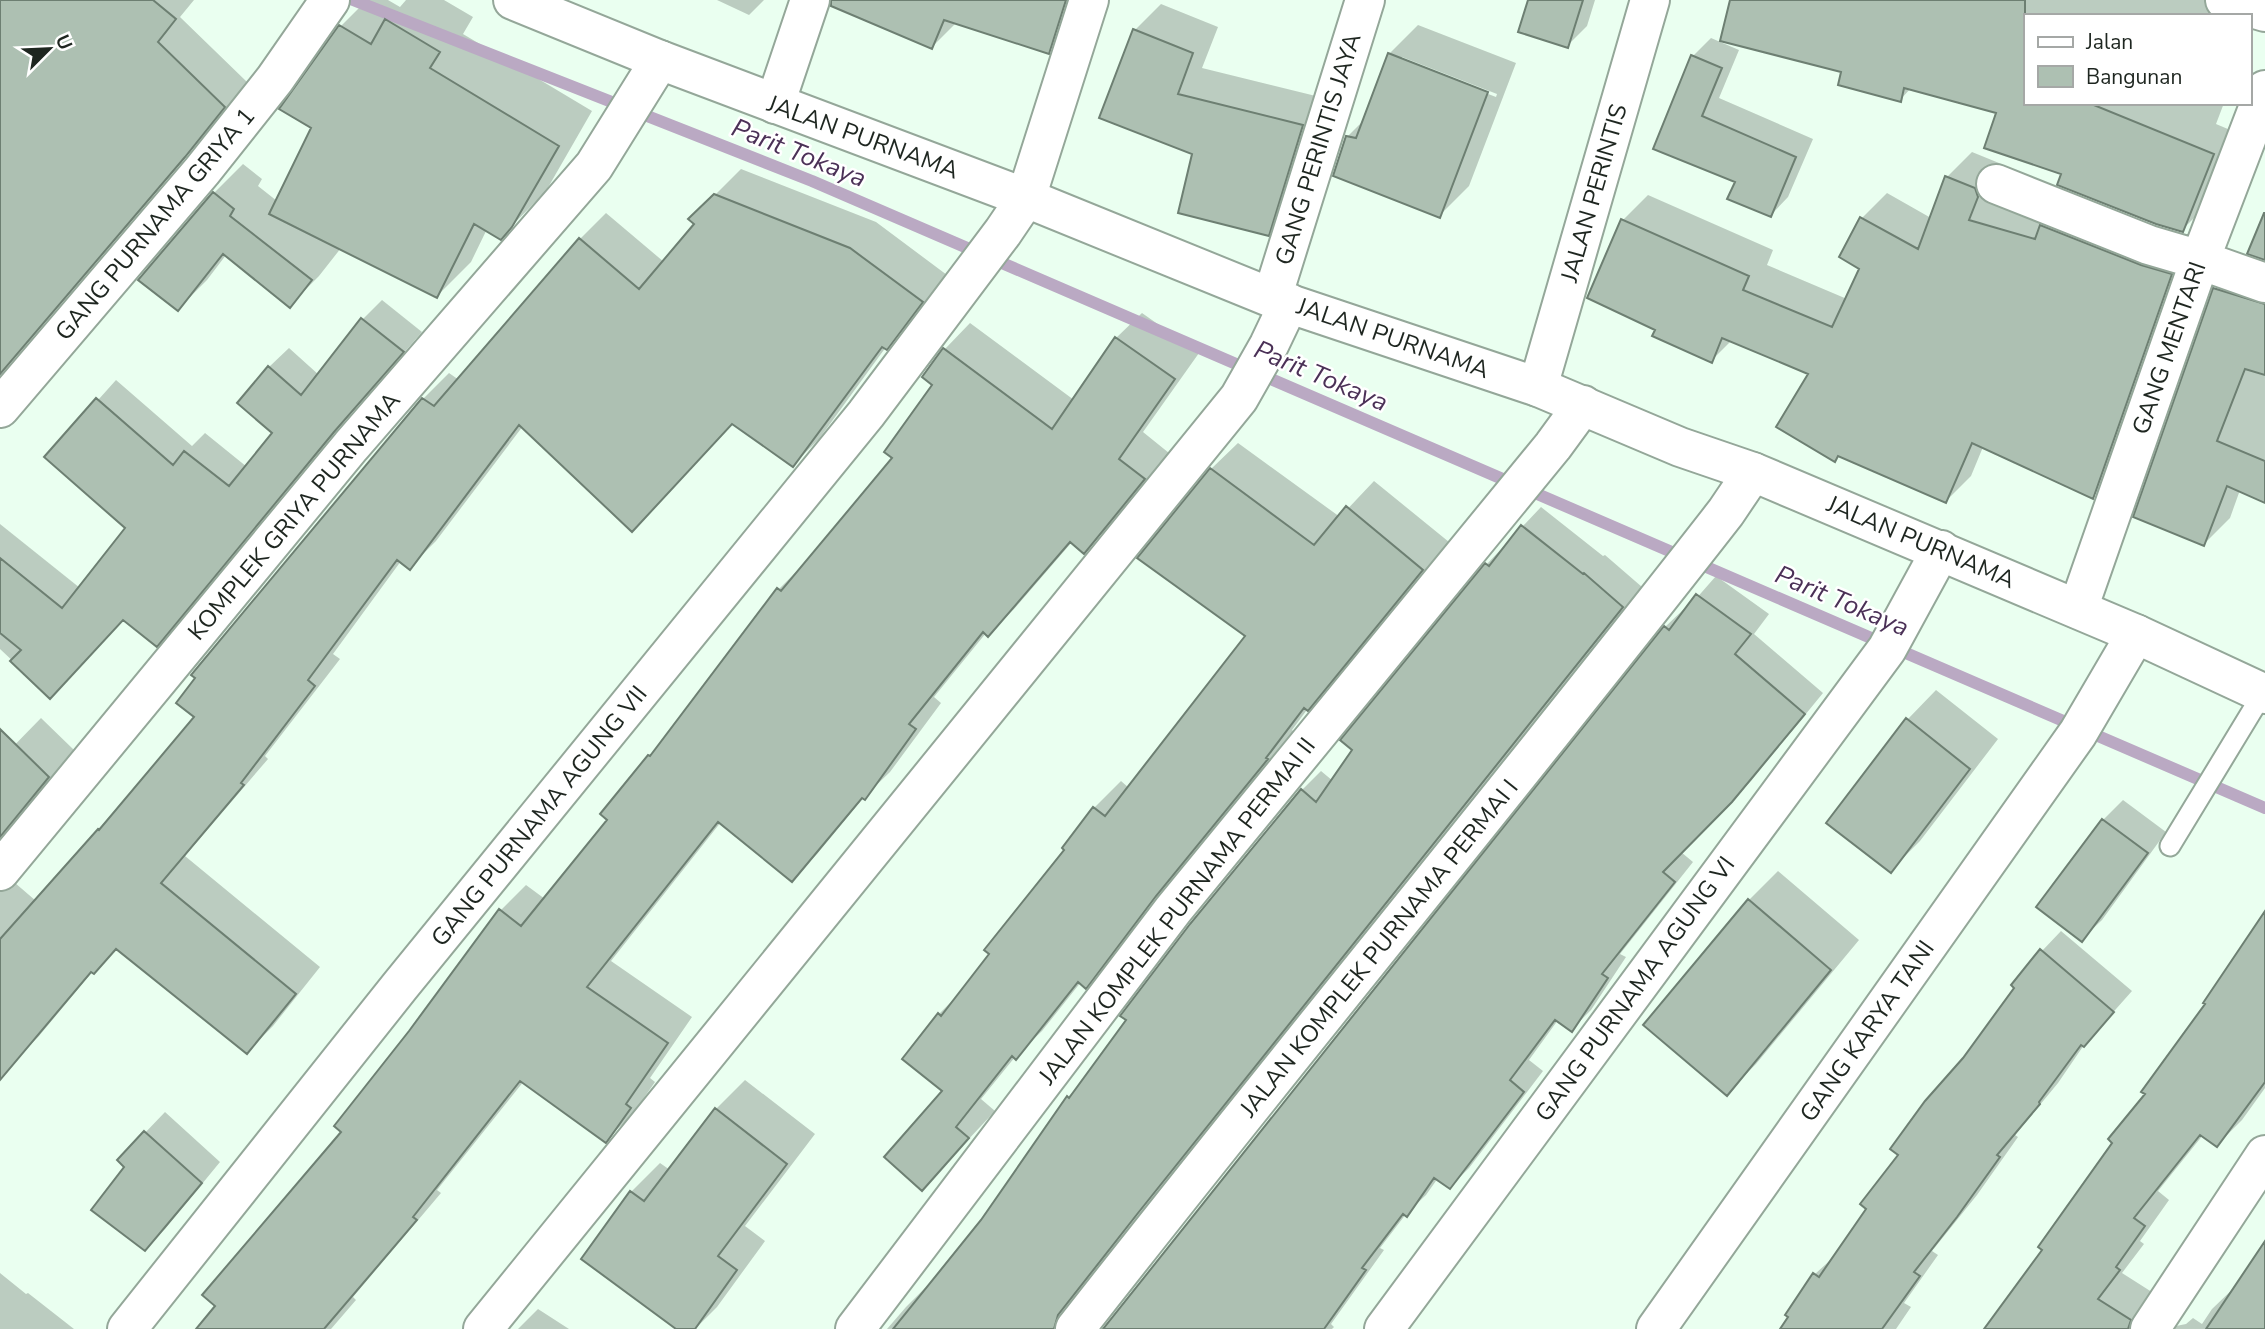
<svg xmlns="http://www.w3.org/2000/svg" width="2265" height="1329" font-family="'Nunito Sans',sans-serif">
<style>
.shadow{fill:#0003;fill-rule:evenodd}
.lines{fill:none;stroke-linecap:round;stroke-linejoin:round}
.stream{stroke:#baa9c3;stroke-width:12}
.building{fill:#adc0b2;stroke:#6d7f72;stroke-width:2}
.service-casing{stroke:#94a799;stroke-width:23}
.minor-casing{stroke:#94a799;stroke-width:42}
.tertiary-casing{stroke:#94a799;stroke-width:42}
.service{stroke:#fff;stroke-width:19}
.minor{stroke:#fff;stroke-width:38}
.tertiary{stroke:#fff;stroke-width:38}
.labels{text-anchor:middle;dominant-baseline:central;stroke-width:5;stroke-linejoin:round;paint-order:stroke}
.street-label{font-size:24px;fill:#1e2620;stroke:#fff}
.water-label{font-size:26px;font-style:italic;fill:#4b3157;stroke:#fff}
</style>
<rect width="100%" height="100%" fill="#eafff0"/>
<!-- shadow -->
<path class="shadow" d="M0 0H194L180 17 247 82 208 131 7 368 0 380Z
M367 0H388L400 7 406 0H444L473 17 463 34 592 111 546 191 501 237 487 229 471 262 437 296 341 248 319 276 290 305 226 255 207 280 178 309 141 279 214 193 243 164 262 179 258 186 277 201 313 128 341 26Z
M717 0H764L749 15Z
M871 0H1088L1082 18 1048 52 957 22 932 47Z
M1530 0H1595L1587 26 1567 46Z
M1732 0H2241L2258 10 2249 35V16H2025V103H2224L2216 124 2235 132 2204 208 2182 230 2063 173 1998 112 1911 88 1900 100 1843 71Z
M1161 4 1218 27 1202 68 1328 99 1294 208 1268 234 1194 153 1135 30Z
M1418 25 1516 63 1469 186 1440 215 1347 137 1365 119 1389 54ZM1402 57 1497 94 1496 97 1402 61Z
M1711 38 1739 50 1719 98 1813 139 1788 197 1771 215 1737 181 1656 148 1693 56Z
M1972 152 1999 163 2003 171 2196 249 2118 471 2093 496 1983 447 1971 476 1946 501 1811 373 1732 340 1711 361 1657 329 1623 220 1648 195 1773 250 1767 265 1847 299 1862 268V218L1887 193 1931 218 1947 177Z
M741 169 876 222 947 275 912 322 886 347 819 439 793 465 733 422 523 426 436 541 410 567 401 561 333 654 340 659 265 756 268 759 185 856 320 967 273 1026 247 1052 118 948 93 971 39 1036 13 1062 0 1058V870L36 901 196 717 423 399 449 373 459 380 580 239 606 213 664 262 696 224 691 219Z
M2241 263 2265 271V501L2240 490 2230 518 2204 544 2215 289Z
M382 300 422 332 354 410 176 625 156 645 124 618 50 696 0 649V524L80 588 128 528 47 457 116 380 192 446 205 433 247 467 274 433 269 367 289 348 319 375 362 320Z
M1142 313 1199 353 1143 432 1169 453 1110 526 1084 551 1072 542 1014 609 988 634 986 633 934 697 941 703 890 772 864 797 817 854 791 880 721 822 611 961 692 1017 650 1078 655 1082 632 1115 606 1140 524 1081 437 1190 441 1193 353 1297 356 1300 331 1329H198L344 1131 411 1032 501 910 526 885 545 899 610 819 602 813 661 745 779 589 804 564 895 458 935 384 924 376 945 349 970 323 1074 400 1116 338Z
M1238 443 1340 517 1374 481 1449 542 1334 682 1309 707 1292 730 1294 732 1183 867 1112 960 1086 986 1081 982 1042 1031 1015 1057 981 1099 995 1111 922 1189 945 1091 939 1014 965 988 1067 849 1094 808 1121 781 1129 788 1247 636 1211 469Z
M1541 507 1603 556 1605 555 1642 587 1077 1294 1065 1329H887L906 1307 925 1288 927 1289 982 1221 1068 1097 1083 1082 1129 1020 1192 925 1302 790 1321 771 1333 781 1354 750 1343 740 1487 564Z
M1716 576 1769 614 1754 634 1823 693 1751 781 1681 852 1693 862 1620 954 1626 957 1591 1010 1572 1029 1558 1020 1529 1060 1543 1071 1469 1168 1450 1187 1438 1178 1426 1195 1406 1214 1380 1248 1384 1250 1331 1324 1334 1327 1332 1329H1105L1665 627 1685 608 1687 609Z
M1936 690 1998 739 1920 841 1891 870 1907 720Z
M41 718 74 750 9 829 0 845V760Z
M2123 800 2166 832 2102 920 2082 939 2103 820Z
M1778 871 1859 940 1756 1064 1727 1093 1749 900Z
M2265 914V1088L2242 1120 2217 1145 2203 1135 2158 1191 2169 1200 2140 1241 2144 1244 2122 1273 2155 1294 2164 1323 2176 1326 2186 1324 2193 1318 2202 1324 2212 1309 2238 1284 2265 1244V1329H1986L2044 1250Z
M2061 931 2132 991 2084 1045 2058 1083 2015 1135 2018 1137 1977 1195 1932 1251 1938 1255 1904 1303 1911 1307 1896 1329H1782L1815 1274 1836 1255 1868 1208 1900 1155 1964 1059 2042 951Z
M745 1080 815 1134 745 1226 765 1241 717 1307 695 1329H679L631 1192 660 1163 670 1170 716 1109Z
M165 1112 220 1162 165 1229 145 1249 126 1167 119 1160Z
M0 1273 26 1294 28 1293 74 1329H0Z
M538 1309 569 1329H518Z"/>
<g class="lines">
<!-- stream -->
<path class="stream" d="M353 0 812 181 2265 808"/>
</g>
<!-- building -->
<path class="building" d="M0 0H153L176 19 158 42 225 107 185 157 0 374Z
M831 0H1066L1049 54 944 20 932 49 831 6Z
M1528 0H1583L1568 48 1518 32Z
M1730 0H2025V103H2089L2214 154 2183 232 2156 224 2057 185 2061 174 1984 148 1996 113 1904 88 1901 102 1838 85 1841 72 1720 41Z
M385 19 440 52 430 68 559 146 512 227 501 240 474 224 437 298 269 214 311 128 279 109 339 25 371 44Z
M1133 29 1193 53 1178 94 1303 125 1269 236 1178 213 1192 154 1099 118Z
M1388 53 1488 92 1440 218 1333 176 1346 136 1356 138Z
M1691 55 1722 68 1702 116 1796 157 1771 217 1727 199 1735 182 1653 149Z
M1945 176 1975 188 1978 197 1969 220 2035 239 2040 225 2141 265 2172 274 2093 499 1972 443 1946 503 1838 456 1835 462 1776 427 1808 374 1722 338 1712 363 1652 336 1655 330 1587 298 1621 219 1749 276 1743 290 1832 327 1859 269 1839 257 1860 217 1918 249Z
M213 192 234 209 230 216 312 280 290 308 223 254 178 311 138 280Z
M714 194 850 248 923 302 887 350 882 347 793 467 732 424 632 532 519 425 410 570 397 560 308 680 315 686 241 783 244 785 161 883 296 994 247 1054 116 949 94 974 91 972 0 1080V939L98 829 99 830 194 717 176 703 195 678 191 675 422 398 434 406 579 238 639 289 694 224 688 219Z
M2264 213H2265V260L2247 254Z
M2213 288 2265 304V375L2245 369 2217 441 2265 461V503L2227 486 2204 546 2133 517Z
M361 318 404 352 334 432 157 647 123 620 50 699 10 661 21 650 0 633V558L62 608 125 528 44 457 96 398 173 465 184 451 229 486 272 433 237 403 268 366 301 395Z
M1115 337 1175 379 1119 459 1145 479 1084 554 1070 542 988 637 983 632 909 724 916 729 865 800 862 798 792 882 718 822 587 987 668 1043 626 1104 631 1108 606 1143 520 1081 413 1217 417 1220 324 1329H196L215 1306 202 1295 341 1132 334 1126 409 1031 499 909 521 926 607 820 600 814 648 755 650 756 777 588 781 591 892 458 884 452 932 385 922 377 943 348 1052 429Z
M1210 468 1314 545 1346 506 1423 570 1308 711 1304 708 1266 758 1268 759 1156 896 1086 989 1078 982 1016 1060 1012 1056 956 1127 969 1138 922 1191 884 1157 942 1091 902 1059 938 1013 941 1016 989 954 984 950 1064 850 1062 848 1093 807 1105 816 1245 636 1137 558Z
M1521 525 1583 574 1584 573 1623 607 1138 1213 1058 1315 1054 1329H893L981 1220 1067 1096 1069 1098 1126 1020 1120 1016 1190 924 1301 789 1316 802 1352 750 1340 740 1485 563 1489 566Z
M1696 594 1751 634 1735 654 1805 714 1732 802 1663 872 1675 882 1602 974 1608 978 1572 1032 1555 1020 1510 1080 1524 1092 1450 1189 1434 1178 1407 1217 1403 1214 1362 1268 1366 1270 1324 1329H1103L1664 626 1669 630Z
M1906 718 1970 769 1891 873 1826 823Z
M0 729 49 777 0 837Z
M2102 819 2148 853 2082 942 2036 907Z
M1748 899 1831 970 1727 1096 1643 1025Z
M2265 911V1082L2217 1147 2200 1135 2134 1218 2145 1226 2116 1267 2120 1270 2098 1299 2131 1320 2128 1329H1984L2042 1250 2038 1247 2112 1143 2108 1139 2145 1094 2141 1092 2205 1004 2203 1003Z
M2040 949 2114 1012 2084 1047 2081 1045 2039 1102 2040 1104 1997 1155 2000 1157 1957 1217 1914 1272 1920 1276 1882 1329H1780L1788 1317 1785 1315 1813 1273 1819 1277 1866 1209 1860 1204 1898 1155 1890 1149 1925 1101 1963 1058 2014 988 2011 985Z
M715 1108 787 1164 718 1256 737 1270 695 1329H676L581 1259 630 1191 644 1201Z
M144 1131 202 1183 145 1251 91 1210 124 1167 117 1160Z
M2265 1241V1329H2206Z"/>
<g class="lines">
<defs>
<path id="service" d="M2170 846 2263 693"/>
<path id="minor" d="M2225 0 2265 12
M775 104 810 0
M1996 184 2149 245 2200 260 2265 283
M1272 298 1365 0
M1538 387 1650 0
M0 408 202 171 275 79 330 0
M2078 609 2200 260 2265 90
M0 871 351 446 594 166 660 60
M127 1329 400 986 866 414 1003 232 1026 198 1089 0
M483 1329 1239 398 1269 345 1289 303
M855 1329 1173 910 1553 446 1583 405
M1075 1329C1289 1055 1512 787 1726 512L1753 472
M1384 1329 1887 649 1941 550
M1656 1329 2078 733 2136 634
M2150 1329 2265 1155"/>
<path id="tertiary" d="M513 0 660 60 1026 198 1272 298 1538 387 1680 447 1753 472 2136 634 2265 694"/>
</defs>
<!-- service casing -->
<use href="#service" class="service-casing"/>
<!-- minor casing -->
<use href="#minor" class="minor-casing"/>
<!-- tertiary casing -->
<use href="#tertiary" class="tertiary-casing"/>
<!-- service -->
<use href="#service" class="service"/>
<!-- minor -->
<use href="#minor" class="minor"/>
<!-- tertiary -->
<use href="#tertiary" class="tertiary"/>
</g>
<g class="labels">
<!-- street labels -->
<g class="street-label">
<text transform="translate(863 137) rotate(20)">JALAN PURNAMA</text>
<text transform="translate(1318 149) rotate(-73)">GANG PERINTIS JAYA</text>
<text transform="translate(1594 193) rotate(-74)">JALAN PERINTIS</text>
<text transform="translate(155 224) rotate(-50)">GANG PURNAMA GRIYA 1</text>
<text transform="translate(1393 338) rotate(19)">JALAN PURNAMA</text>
<text transform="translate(2169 348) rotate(-71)">GANG MENTARI</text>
<text transform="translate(294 516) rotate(-50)">KOMPLEK GRIYA PURNAMA</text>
<text transform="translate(1921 542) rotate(23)">JALAN PURNAMA</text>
<text transform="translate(539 816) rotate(-51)">GANG PURNAMA AGUNG VII</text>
<text transform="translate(1177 911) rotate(-52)">JALAN KOMPLEK PURNAMA PERMAI II</text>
<text transform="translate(1379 948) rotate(-51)">JALAN KOMPLEK PURNAMA PERMAI I</text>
<text transform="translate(1635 989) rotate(-54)">GANG PURNAMA AGUNG VI</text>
<text transform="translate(1867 1031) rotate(-55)">GANG KARYA TANI</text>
</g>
<!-- water labels -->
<g class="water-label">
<text transform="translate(799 153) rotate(22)">Parit Tokaya</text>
<text transform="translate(1321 376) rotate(23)">Parit Tokaya</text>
<text transform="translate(1842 601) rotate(23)">Parit Tokaya</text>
</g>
</g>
<!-- legend -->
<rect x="2024" y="14" width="228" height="91" fill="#ffffff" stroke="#a5a8a6" stroke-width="2"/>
<rect x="2038" y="37" width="35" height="10" fill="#ffffff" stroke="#a5a8a6" stroke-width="2"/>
<text x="2086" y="49" font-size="21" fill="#1e2620">Jalan</text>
<rect x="2038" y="66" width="35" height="21" fill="#adc0b2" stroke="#a5a8a6" stroke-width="2"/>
<text x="2086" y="84" font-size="21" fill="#1e2620">Bangunan</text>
<!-- north arrow -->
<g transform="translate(49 49) rotate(66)" stroke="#ffffff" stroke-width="5" paint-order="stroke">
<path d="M0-5L12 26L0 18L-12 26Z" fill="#1e2620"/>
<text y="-10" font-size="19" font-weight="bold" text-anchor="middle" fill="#1e2620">U</text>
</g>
</svg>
